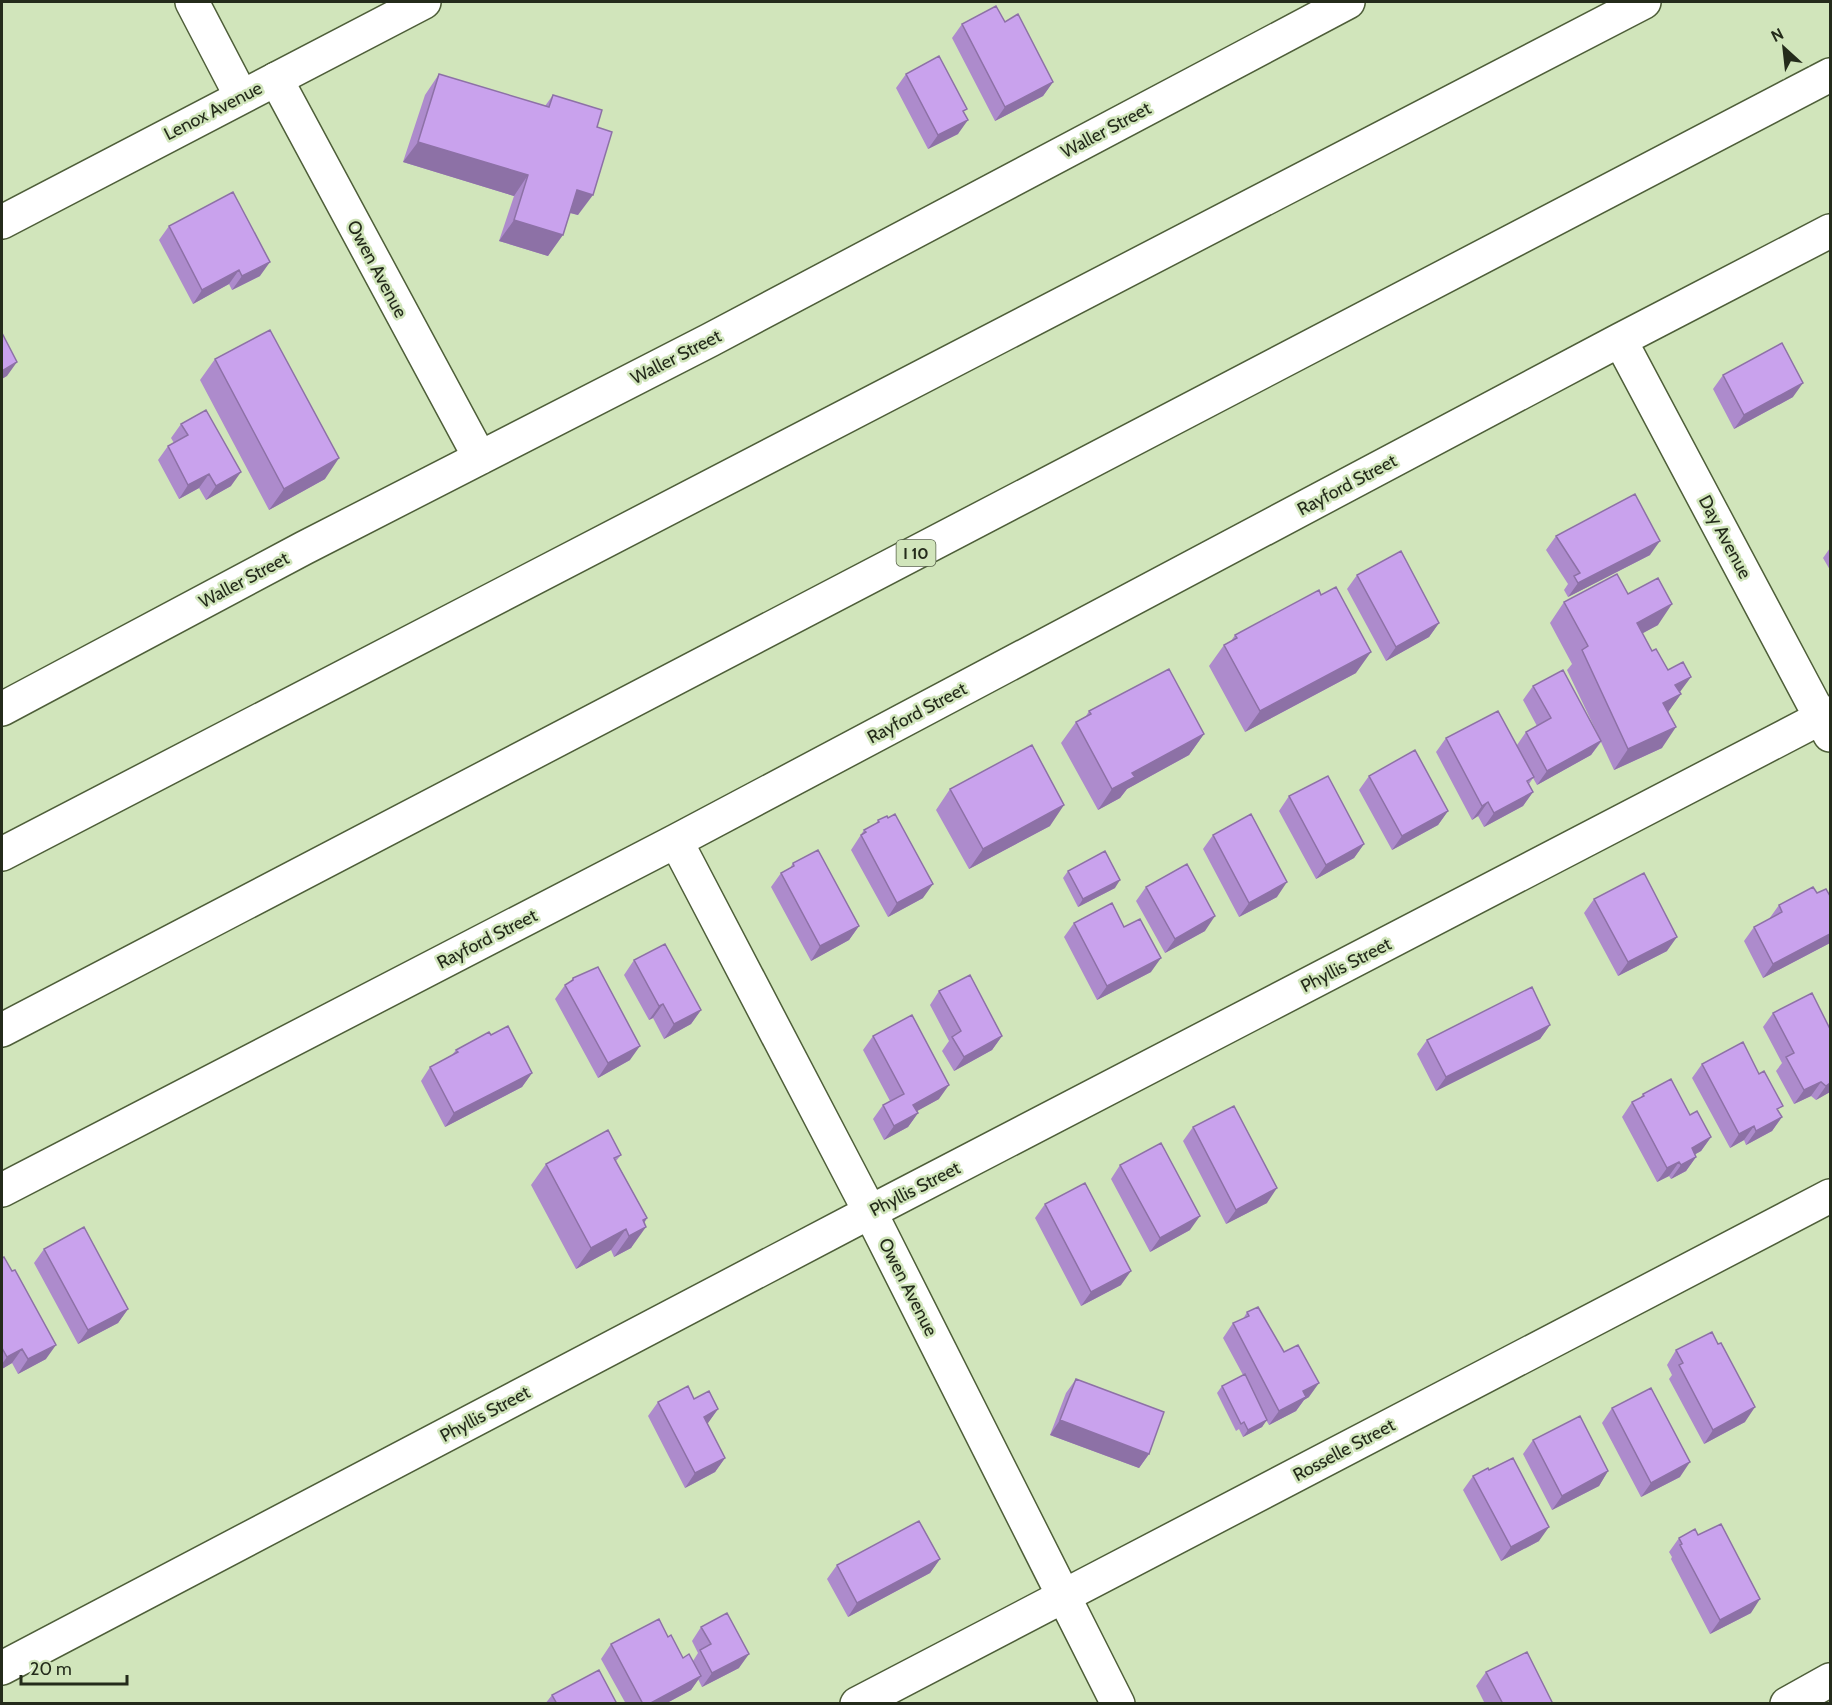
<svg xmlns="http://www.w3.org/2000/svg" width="1832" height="1705" font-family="Cabin,sans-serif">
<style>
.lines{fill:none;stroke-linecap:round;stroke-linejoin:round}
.street-casing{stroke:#4e5e39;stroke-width:36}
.secondary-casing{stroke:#4e5e39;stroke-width:36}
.highway-casing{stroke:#4e5e39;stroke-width:36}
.street{stroke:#fff;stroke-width:33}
.secondary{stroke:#fff;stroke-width:33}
.highway{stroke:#fff;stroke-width:33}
.wall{fill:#ad8bcc}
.shaded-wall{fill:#8d71a6}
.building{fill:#c9a2ed;stroke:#8d71a6;stroke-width:1.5}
.labels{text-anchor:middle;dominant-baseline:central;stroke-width:5;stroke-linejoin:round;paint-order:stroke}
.shield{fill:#d1e5bb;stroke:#58634b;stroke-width:1.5}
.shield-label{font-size:16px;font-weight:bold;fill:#242b1b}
.street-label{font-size:18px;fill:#242b1b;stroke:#d1e5bb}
</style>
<rect width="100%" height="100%" fill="#d1e5bb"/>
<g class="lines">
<defs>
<path id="street" d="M192 2 241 96
M276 79 480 458
M1620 340 1830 735
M2 709 304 548 710 340 1348 2
M676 841 870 1212 1118 1704
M2 1190 676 841 1620 340 1830 231
M2 1668 870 1212 1830 713
M857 1704 1830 1196
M1787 1704 1830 1680"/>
<path id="secondary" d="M2 222 424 2"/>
<path id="highway" d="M2 854 1644 2
M2 1030 1830 75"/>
</defs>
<!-- street casing -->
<use href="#street" class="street-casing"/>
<!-- secondary casing -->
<use href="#secondary" class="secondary-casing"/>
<!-- highway casing -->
<use href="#highway" class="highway-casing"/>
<!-- street -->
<use href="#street" class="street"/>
<!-- secondary -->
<use href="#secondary" class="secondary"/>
<!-- highway -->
<use href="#highway" class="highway"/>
</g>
<!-- wall -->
<path class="wall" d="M1005 22 1053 82 1043 96 995 121 952 38 962 24Z
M439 74 545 106 553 95 597 127 578 215 570 213 548 256 499 241 514 196 403 162 425 95Z
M906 74 964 112 958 134 928 149 896 88Z
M169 226 260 276 232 290 229 284 193 304 159 240Z
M215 359 325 479 269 510 200 380Z
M1723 375 1793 397 1734 429 1713 389Z
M181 424 231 486 206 500 199 488 179 499 158 460 168 446 174 443 171 438Z
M1556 536 1650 555 1568 597 1564 590 1568 584 1546 550Z
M1830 548V570L1823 558Z
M1357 575 1439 623 1429 637 1386 661 1347 589Z
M1628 594 1658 625 1642 633 1652 651 1681 694 1668 712 1662 748 1614 770 1601 742 1591 755 1537 785 1533 778 1529 784 1533 792 1523 806 1484 827 1478 816 1472 820 1436 752 1446 738 1517 745 1526 732 1537 726 1523 700 1533 686 1598 735 1567 670 1572 664 1550 623 1564 602Z
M1235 635 1356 673 1245 732 1209 666 1224 645 1231 641Z
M1089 711 1204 734 1189 755 1127 789 1120 798 1098 810 1061 743 1076 722 1086 716Z
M1369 776 1448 811 1438 825 1392 850 1359 790Z
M950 789 1050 826 969 869 936 810Z
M1289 796 1364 844 1354 858 1316 879 1279 811Z
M878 820 923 898 888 917 851 850 864 830 875 825Z
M1213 835 1277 897 1239 917 1203 849Z
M793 863 859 926 849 940 811 961 771 887 781 873 790 868Z
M1068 871 1115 888 1078 907 1063 878Z
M1146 887 1205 931 1165 953 1136 901Z
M1594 899 1667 951 1618 976 1584 913Z
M1779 905 1830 943 1763 978 1744 941 1754 927 1769 919Z
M1074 923 1124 927 1151 972 1097 1000 1064 937Z
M634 960 701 1010 691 1024 664 1039 653 1018 649 1020 624 975Z
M573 978 630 1060 598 1078 555 999 565 985 570 982Z
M939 991 1002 1036 992 1050 954 1071 942 1051 949 1041 930 1005Z
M1773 1013 1830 1092 1816 1100 1811 1096 1794 1104 1776 1071 1782 1063 1763 1027Z
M1550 1025 1540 1039 1436 1091 1417 1054 1427 1040Z
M491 1035 532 1073 522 1087 445 1127 421 1081 430 1067 452 1055 456 1050Z
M873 1036 939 1099 916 1111 918 1113 908 1127 884 1140 873 1119 883 1105 890 1101 863 1050Z
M1702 1064 1779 1112 1782 1117 1772 1131 1746 1145 1744 1140 1730 1148 1692 1078Z
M1643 1094 1690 1115 1711 1137 1701 1151 1695 1154 1696 1157 1686 1171 1671 1179 1669 1176 1657 1182 1622 1117 1632 1102 1640 1098Z
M1193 1127 1267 1203 1226 1224 1183 1141Z
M621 1155 616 1161 647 1218 631 1248 614 1257 611 1250 576 1269 531 1185 546 1164Z
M1120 1165 1190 1230 1150 1252 1111 1179Z
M1045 1204 1121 1285 1081 1306 1035 1218Z
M44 1249 128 1309 118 1323 78 1344 34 1263Z
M2 1258 46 1359 18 1374 12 1363 2 1369Z
M1247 1312 1309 1397 1304 1400 1296 1411 1269 1425 1266 1420 1262 1427 1243 1437 1239 1429 1236 1431 1217 1393 1222 1386 1243 1375 1223 1338 1233 1323 1243 1319Z
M1676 1350 1745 1422 1704 1444 1669 1379 1672 1375 1667 1365Z
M1076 1379 1149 1454 1139 1468 1050 1435 1066 1393Z
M694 1399 718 1409 707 1424 725 1458 715 1472 685 1488 648 1416 658 1402Z
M1612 1408 1680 1477 1641 1497 1602 1423Z
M1533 1440 1608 1471 1599 1486 1552 1510 1523 1454Z
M1473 1476 1539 1541 1501 1561 1463 1490Z
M1698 1535 1751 1613 1710 1634 1671 1559 1672 1557 1669 1552 1679 1538Z
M940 1559 930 1573 848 1617 827 1579 837 1565Z
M701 1627 739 1668 702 1687 698 1679 691 1690 665 1704H626L601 1659 611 1644 668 1637 683 1658 693 1661 698 1653 692 1641Z
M1486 1672 1553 1704H1485L1476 1686Z
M552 1695 617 1704H545Z"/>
<!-- shaded-wall -->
<path class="shaded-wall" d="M1053 82 1043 96 995 121 1005 107Z
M968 120 958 134 928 149 938 135Z
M418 142 528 175 514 196 403 162Z
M577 190 593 195 578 215 563 211Z
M514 220 563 235 548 256 499 241Z
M270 262 260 276 232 290 242 276Z
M239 270 229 284 193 304 202 290Z
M17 362 7 376 2 379V371Z
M1803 383 1793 397 1734 429 1744 415Z
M339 458 325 479 269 510 284 489Z
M241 472 231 486 206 500 216 486Z
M209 474 199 488 179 499 188 485Z
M1660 541 1650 555 1568 597 1578 583Z
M1672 604 1658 625 1623 644 1637 623Z
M1439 623 1429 637 1386 661 1396 647Z
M1371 652 1356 673 1245 732 1260 711Z
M1691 677 1677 696 1681 694 1666 715 1649 724 1675 685Z
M1676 727 1662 748 1614 770 1628 749Z
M1204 734 1189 755 1127 789 1120 798 1098 810 1112 789 1132 773Z
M1601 741 1591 755 1537 785 1547 771Z
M1533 792 1523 806 1484 827 1494 813Z
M1488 802 1478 816 1472 820 1482 806Z
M1064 805 1050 826 969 869 983 849Z
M1448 811 1438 825 1392 850 1402 836Z
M1364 844 1354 858 1316 879 1326 865Z
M1120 880 1115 888 1078 907 1083 899Z
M1287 882 1277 897 1239 917 1249 903Z
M933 884 923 898 888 917 897 903Z
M1215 916 1205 931 1165 953 1175 939Z
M859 926 849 940 811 961 820 946Z
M1830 934V943L1763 978 1773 964Z
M1677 937 1667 951 1618 976 1628 962Z
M1161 958 1151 972 1097 1000 1107 986Z
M663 1004 653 1018 649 1020 659 1006Z
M701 1010 691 1024 664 1039 674 1024Z
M1550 1025 1540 1039 1436 1091 1446 1077Z
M1002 1036 992 1050 954 1071 964 1057Z
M640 1046 630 1060 598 1078 608 1063Z
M532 1073 522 1087 445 1127 454 1113Z
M1821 1082 1811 1096 1794 1104 1804 1090Z
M1830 1083V1092L1816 1100 1826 1086Z
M949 1085 939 1099 903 1119 913 1105Z
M918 1113 908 1127 884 1140 894 1126Z
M1782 1117 1772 1131 1746 1145 1756 1131Z
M1754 1126 1744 1140 1730 1148 1739 1134Z
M1711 1137 1701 1151 1682 1162 1692 1148Z
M1696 1157 1686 1171 1671 1179 1681 1165Z
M1679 1162 1669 1176 1657 1182 1667 1168Z
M1277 1188 1267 1203 1226 1224 1236 1210Z
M1200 1216 1190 1230 1150 1252 1160 1238Z
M647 1218 637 1232 646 1227 631 1248 614 1257 629 1236 643 1220Z
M626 1229 611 1250 576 1269 591 1248Z
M1131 1271 1121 1285 1081 1306 1091 1292Z
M128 1309 118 1323 78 1344 88 1330Z
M56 1345 46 1359 18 1374 28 1359Z
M22 1349 12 1363 2 1369V1364L7 1357Z
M1319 1383 1309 1397 1304 1400 1296 1411 1269 1425 1279 1411 1303 1391Z
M1755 1407 1745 1422 1704 1444 1713 1430Z
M718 1409 708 1423 694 1431 704 1417Z
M1060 1420 1149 1454 1139 1468 1050 1435Z
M1267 1420 1262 1427 1243 1437 1248 1430Z
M725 1458 715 1472 685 1488 695 1473Z
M1690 1462 1680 1477 1641 1497 1651 1483Z
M1608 1471 1599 1486 1552 1510 1562 1496Z
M1549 1527 1539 1541 1501 1561 1511 1547Z
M940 1559 930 1573 848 1617 857 1603Z
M1760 1599 1751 1613 1710 1634 1720 1620Z
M749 1654 739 1668 702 1687 712 1673Z
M701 1676 691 1690 665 1704H649Z"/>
<!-- building -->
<path class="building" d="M996 6 1005 22 1018 14 1053 82 1005 107 962 24Z
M939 56 967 109 963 111 968 120 938 135 906 74Z
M439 74 549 107 553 95 602 110 597 127 612 132 593 195 577 190 563 235 514 220 528 175 418 142Z
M233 192 270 262 242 276 239 270 202 290 169 226Z
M270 330 339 458 284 489 215 359Z
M2 333 17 362 2 371Z
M1782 343 1803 383 1744 415 1723 375Z
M206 410 241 472 216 486 209 474 188 485 168 446 188 435 181 424Z
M1635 494 1660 541 1578 583 1574 576 1580 573 1556 536Z
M1401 551 1439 623 1396 647 1357 575Z
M1617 574 1628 594 1658 578 1672 604 1637 623 1652 651 1656 649 1668 670 1683 662 1691 677 1675 685 1681 694 1663 703 1676 727 1628 749 1582 650 1588 646 1564 602Z
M1336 587 1371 652 1260 711 1224 645 1237 638 1235 635 1319 590 1321 595Z
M1169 669 1204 734 1132 773 1135 777 1112 789 1076 722 1091 714 1089 711Z
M1563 670 1601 741 1547 771 1526 732 1551 718 1533 686Z
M1498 711 1534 777 1527 781 1533 792 1494 813 1488 802 1482 806 1446 738Z
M1032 745 1064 805 983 849 950 789Z
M1415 750 1448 811 1402 836 1369 776Z
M1328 776 1364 844 1326 865 1289 796Z
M895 814 933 884 897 903 861 835 866 832 864 830 879 822 878 820 887 816 888 818Z
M1251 814 1287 882 1249 903 1213 835Z
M818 850 859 926 820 946 781 873 794 866 793 863Z
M1105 851 1120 880 1083 899 1068 871Z
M1187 864 1215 916 1175 939 1146 887Z
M1644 873 1677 937 1628 962 1594 899Z
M1813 887 1817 893 1826 889 1830 896V934L1773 964 1754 927 1782 912 1779 905Z
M1112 903 1124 927 1140 919 1161 958 1107 986 1074 923Z
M665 944 701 1010 674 1024 663 1004 659 1006 634 960Z
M598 967 640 1046 608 1063 565 985 573 980V978Z
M970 975 1002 1036 964 1057 952 1037 961 1031 939 991Z
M1532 987 1550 1025 1446 1077 1427 1040Z
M1812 993 1830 1029V1083L1826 1086 1821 1082 1804 1090 1786 1057 1794 1053 1773 1013Z
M912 1015 949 1085 913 1105 918 1113 894 1126 883 1105 904 1094 873 1036Z
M508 1026 532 1073 454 1113 430 1067 458 1052 456 1050 489 1032 491 1035Z
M1743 1042 1759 1074 1764 1071 1783 1106 1777 1109 1782 1117 1756 1131 1754 1126 1739 1134 1702 1064Z
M1671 1079 1690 1115 1697 1111 1711 1137 1692 1148 1696 1157 1681 1165 1679 1162 1667 1168 1632 1102 1644 1096 1643 1094Z
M1234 1106 1277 1188 1236 1210 1193 1127Z
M608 1130 621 1155 614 1158 647 1218 643 1220 646 1227 629 1236 626 1229 591 1248 546 1164Z
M1161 1143 1200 1216 1160 1238 1120 1165Z
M1085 1183 1131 1271 1091 1292 1045 1204Z
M84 1227 128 1309 88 1330 44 1249Z
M4 1257 12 1271 15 1270 56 1345 28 1359 22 1349 7 1357 2 1348V1258Z
M1258 1307 1284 1352 1298 1345 1319 1383 1303 1391 1306 1397 1279 1411 1233 1323 1249 1316 1247 1312Z
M1712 1332 1718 1344 1721 1343 1755 1407 1713 1430 1679 1365 1683 1363 1676 1350Z
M1245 1374 1267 1420 1248 1430 1244 1422 1241 1424 1222 1386Z
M1076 1379 1164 1412 1149 1454 1060 1420Z
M688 1386 694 1399 709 1391 718 1409 704 1417 725 1458 695 1473 658 1402Z
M1651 1388 1690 1462 1651 1483 1612 1408Z
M1580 1416 1608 1471 1562 1496 1533 1440Z
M1513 1458 1549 1527 1511 1547 1473 1476 1488 1468 1489 1470Z
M919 1521 940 1559 857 1603 837 1565Z
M1721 1524 1760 1599 1720 1620 1680 1545 1682 1544 1679 1538 1695 1529 1698 1535Z
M727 1613 749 1654 712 1673 700 1650 711 1644 701 1627Z
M659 1619 668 1637 671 1635 683 1658 689 1654 701 1676 649 1704H643L611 1644Z
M1527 1652 1553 1704H1503L1486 1672Z
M599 1670 617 1704H557L552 1695Z"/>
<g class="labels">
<!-- shield labels -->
<rect class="shield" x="896.5" y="540" width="39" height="26" rx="4.5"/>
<g class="shield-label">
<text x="916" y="553">I 10</text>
</g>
<!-- street labels -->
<g class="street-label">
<text transform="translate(213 111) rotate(-27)">Lenox Avenue</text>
<text transform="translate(1106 130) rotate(-28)">Waller Street</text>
<text transform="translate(377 269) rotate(62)">Owen Avenue</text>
<text transform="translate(676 357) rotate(-27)">Waller Street</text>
<text transform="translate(1347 485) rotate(-28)">Rayford Street</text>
<text transform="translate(1725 537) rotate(62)">Day Avenue</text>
<text transform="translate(244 580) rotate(-28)">Waller Street</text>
<text transform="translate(917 713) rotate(-28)">Rayford Street</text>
<text transform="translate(487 939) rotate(-27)">Rayford Street</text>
<text transform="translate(1346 965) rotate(-27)">Phyllis Street</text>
<text transform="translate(915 1189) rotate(-27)">Phyllis Street</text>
<text transform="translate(908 1287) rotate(63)">Owen Avenue</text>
<text transform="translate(485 1414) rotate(-28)">Phyllis Street</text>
<text transform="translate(1344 1450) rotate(-28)">Rosselle Street</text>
</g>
</g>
<!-- border -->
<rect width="1832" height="1705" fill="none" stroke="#242b1b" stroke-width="6"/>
<!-- north arrow -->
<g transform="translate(1784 48) rotate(333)" stroke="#d1e5bb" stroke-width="4.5" paint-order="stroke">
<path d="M0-4.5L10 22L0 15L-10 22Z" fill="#242b1b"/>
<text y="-9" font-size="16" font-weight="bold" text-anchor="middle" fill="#242b1b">N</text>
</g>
<!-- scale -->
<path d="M21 1675v9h106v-9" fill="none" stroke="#242b1b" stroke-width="3"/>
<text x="30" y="1675" font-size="18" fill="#242b1b" stroke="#d1e5bb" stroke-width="4.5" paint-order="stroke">20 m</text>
</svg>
